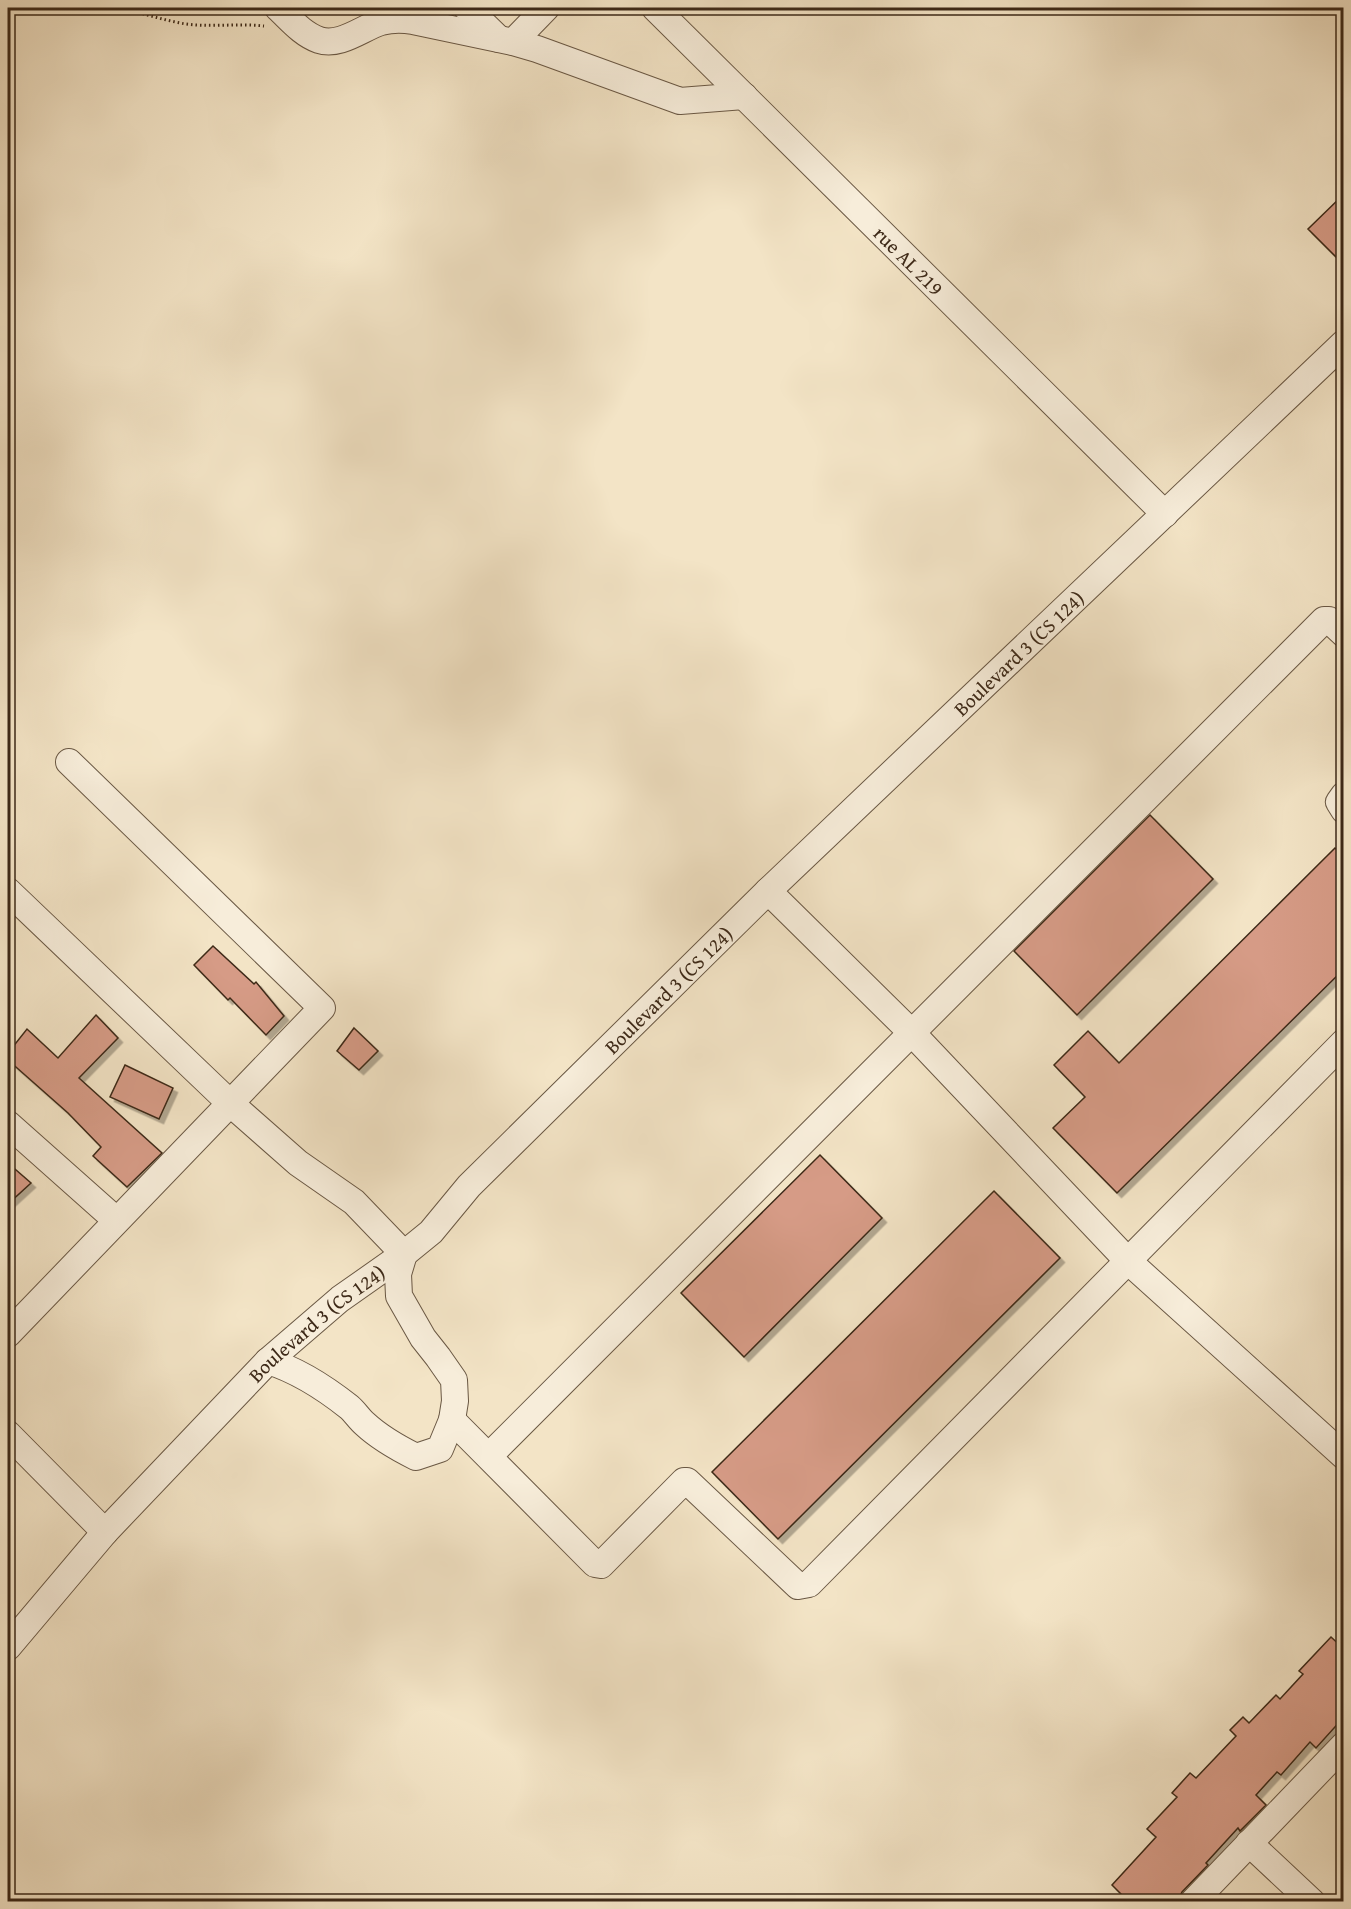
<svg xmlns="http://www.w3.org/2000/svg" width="1351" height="1909" font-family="'Gentium Book Plus',serif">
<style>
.building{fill:#d69b86;stroke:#3d2918;stroke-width:1.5;filter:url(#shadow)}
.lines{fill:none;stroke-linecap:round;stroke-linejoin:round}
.minor-casing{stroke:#6a5844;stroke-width:28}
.path{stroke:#3d2918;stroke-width:3;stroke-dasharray:1.5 3;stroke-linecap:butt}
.minor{stroke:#f7edda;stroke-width:26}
.labels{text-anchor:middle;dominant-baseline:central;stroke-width:6;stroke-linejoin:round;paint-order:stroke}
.street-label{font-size:20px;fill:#3d2918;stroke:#f7edda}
</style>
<defs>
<filter id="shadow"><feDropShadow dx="4.5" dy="4.5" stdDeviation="0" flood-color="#0004"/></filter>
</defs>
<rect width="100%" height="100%" fill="#f3e4c6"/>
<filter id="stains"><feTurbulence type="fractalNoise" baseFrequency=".00333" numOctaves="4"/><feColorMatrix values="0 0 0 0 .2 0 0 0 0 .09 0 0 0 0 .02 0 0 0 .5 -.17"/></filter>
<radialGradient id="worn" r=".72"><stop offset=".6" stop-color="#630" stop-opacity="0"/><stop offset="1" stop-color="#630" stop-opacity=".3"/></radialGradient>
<!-- building -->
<path class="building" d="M1344 194V265L1308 229Z
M1150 815 1213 879 1077 1015 1014 951Z
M1335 848 1344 856V969L1117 1193 1053 1128 1085 1097 1054 1065 1088 1031 1119 1063Z
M213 946 254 984 256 982 284 1016 266 1035 230 998 228 1000 194 965Z
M96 1015 118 1038 79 1078 162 1153 127 1187 93 1156 101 1147 68 1113 8 1060V1053L27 1029 58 1058Z
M354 1028 378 1051 359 1070 337 1051Z
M125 1065 173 1088 159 1119 110 1097Z
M820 1155 882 1218 744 1357 681 1293Z
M8 1163 31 1183 8 1204Z
M994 1191 1060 1258 778 1539 712 1472Z
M1331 1637 1344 1649V1717L1316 1748 1310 1742 1281 1775 1277 1772 1256 1795 1266 1805 1240 1831 1238 1828 1206 1863 1208 1865 1182 1892 1177 1902H1129L1112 1885 1156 1837 1147 1829 1177 1797 1172 1793 1190 1773 1196 1778 1236 1736 1230 1730 1243 1717 1249 1723 1276 1695 1280 1699 1303 1674 1299 1671Z"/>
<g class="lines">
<defs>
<g id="minor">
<path d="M278 8C290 19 302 34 319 40 340 47 362 28 381 22 392 19 402 19 413 21L513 42 537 49 680 101 744 96"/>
<path d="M467 8 499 39"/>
<path id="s1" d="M655 8 1165 514"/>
<path d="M513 42 546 8"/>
<path d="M1344 795 1339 802 1344 810"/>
<path d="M8 891 231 1104 298 1163 354 1202 404 1254 398 1274 399 1296 423 1338 438 1357 454 1380 455 1401 452 1420 440 1449 416 1457C398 1448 380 1438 365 1424 359 1419 355 1412 349 1407 325 1388 297 1370 268 1361"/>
<path d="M768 891 911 1032 1128 1261 1344 1456"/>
<path d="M8 1124 116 1220"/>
<path d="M8 1334 322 1008 69 762"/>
<path d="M452 1420 595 1564 601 1565 684 1481H687L798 1586 809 1584 1344 1042"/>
<path d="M8 1434 105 1532"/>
<path d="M489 1456 1324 620H1329L1344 634"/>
<path id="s2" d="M8 1647 105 1532 268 1361 340 1299 404 1254 431 1232 469 1186 768 891 1344 343"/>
<path d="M1249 1843 1312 1902"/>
<path d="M1193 1902 1344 1745"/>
</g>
</defs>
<!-- minor casing -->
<use href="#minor" class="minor-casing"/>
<!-- path -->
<path class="path" d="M121 8C141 13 160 19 180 23 206 28 236 23 264 26"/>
<!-- minor -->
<use href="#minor" class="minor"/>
</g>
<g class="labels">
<!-- street labels -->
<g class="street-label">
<text stroke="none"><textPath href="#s1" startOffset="358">rue AL 219</textPath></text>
<text stroke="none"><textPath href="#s2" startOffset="1420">Boulevard 3 (CS 124)</textPath></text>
<text stroke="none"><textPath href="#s2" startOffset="934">Boulevard 3 (CS 124)</textPath></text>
<text stroke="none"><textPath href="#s2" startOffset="448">Boulevard 3 (CS 124)</textPath></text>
</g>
</g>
<!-- margin -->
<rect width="1351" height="1909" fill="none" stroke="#f3e4c6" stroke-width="30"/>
<rect x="9" y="9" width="1333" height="1891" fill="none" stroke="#3d2918" stroke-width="3"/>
<rect x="15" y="15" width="1321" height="1879" fill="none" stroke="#3d2918" stroke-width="1.5"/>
<rect width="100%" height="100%" filter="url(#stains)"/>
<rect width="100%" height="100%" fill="url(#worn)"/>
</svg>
